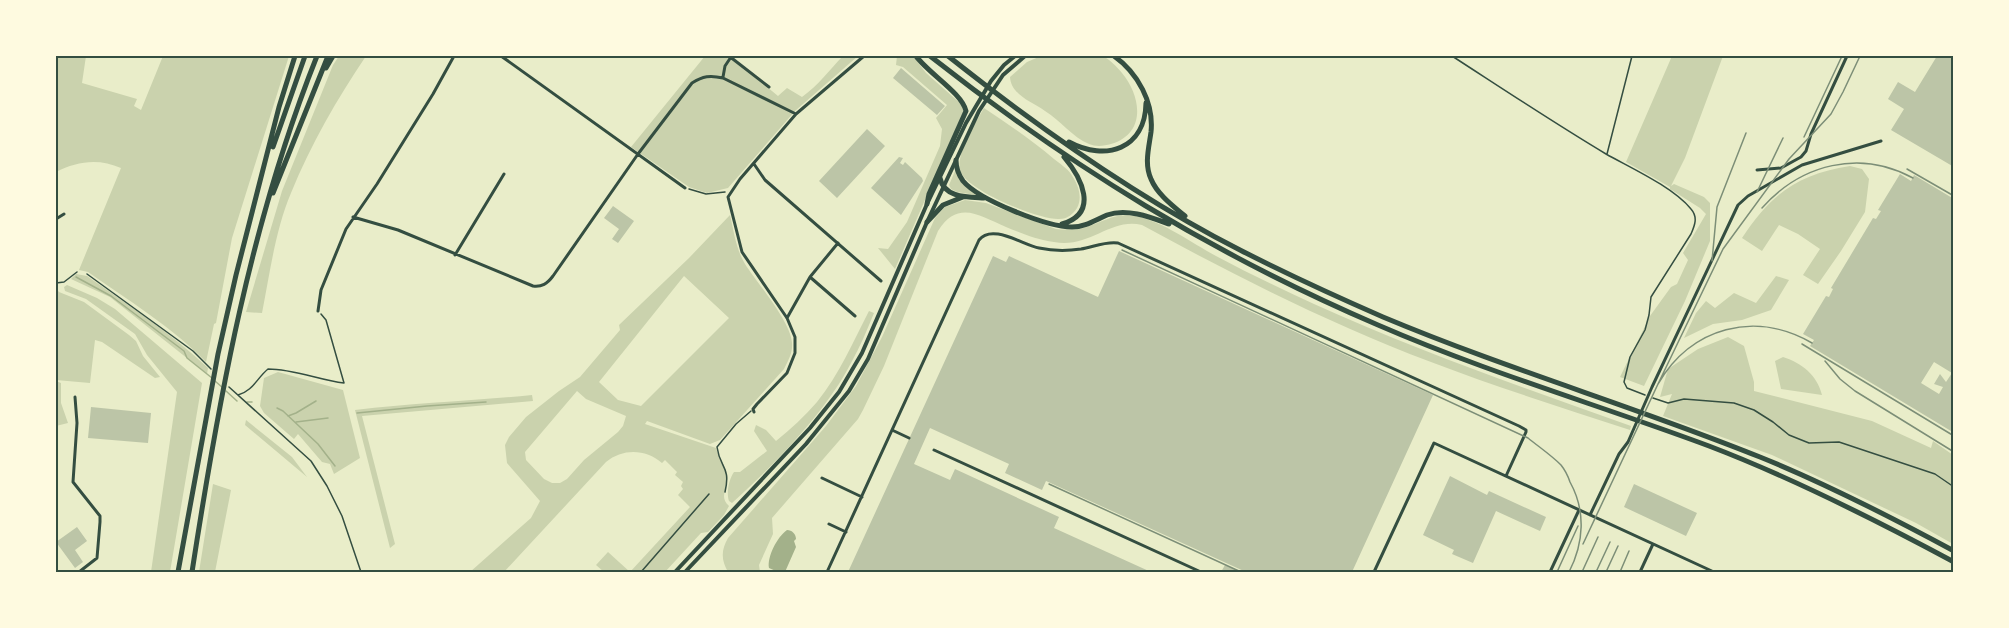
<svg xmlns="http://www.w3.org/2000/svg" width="2009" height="628" font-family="'Source Sans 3',sans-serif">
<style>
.green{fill:#cad2ad;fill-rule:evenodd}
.water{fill:#a3b18a}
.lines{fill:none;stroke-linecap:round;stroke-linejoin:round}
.stream{stroke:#a3b18a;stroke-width:1.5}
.building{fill:#bcc5a7;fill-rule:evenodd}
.path{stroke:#344e41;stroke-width:1.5}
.service{stroke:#344e41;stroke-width:1.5}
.minor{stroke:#344e41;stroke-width:3}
.secondary{stroke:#344e41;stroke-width:4}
.motorway{stroke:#344e41;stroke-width:5}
.rail{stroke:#7c8e77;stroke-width:1.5}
.neatline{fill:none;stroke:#344e41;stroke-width:2}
</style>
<rect width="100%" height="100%" fill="#e9edc9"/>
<!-- green -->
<path class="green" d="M56 56H86L82 83 137 99 134 106 141 110 163 56H289L232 238 216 323 214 324 206 362C172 327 128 300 88 272L79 270 121 168C99 158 77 161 56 172Z
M339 56H366C337 99 311 144 291 193 275 231 270 273 262 313L246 312 282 191 333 65Z
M705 56H730L778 96 787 88 802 97C819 85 829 70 843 56H858L795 111 728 188 707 193 689 187 631 147Z
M897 56H913L926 73 961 104 964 110 895 269 878 248 888 249 907 222 940 146 942 129 936 118 947 105 903 67 896 65Z
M1041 56C1055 56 1088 53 1101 56 1108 57 1117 67 1122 73 1141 96 1147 133 1111 144 1104 146 1096 147 1089 144 1072 137 1060 120 1045 111 1032 102 1011 95 1010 77L1027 62Z
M1672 56H1723L1685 158 1671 186 1674 184 1704 197 1710 203V241L1685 301 1644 386 1620 377 1650 316 1671 287 1677 284 1688 260 1683 253 1706 214 1700 208 1670 189V187L1626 162Z
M984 108C1008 124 1032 140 1054 159 1060 164 1067 168 1071 174 1078 184 1083 197 1077 208 1073 214 1068 219 1059 219 1039 220 965 190 960 170 956 153 976 122 984 108Z
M1850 166 1862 169 1869 179 1865 212 1841 251 1818 284 1803 275 1820 249 1798 234 1779 225 1762 251 1742 238C1771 194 1798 174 1850 166Z
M955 171C959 184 970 189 981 196L957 192 951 189 949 185Z
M965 200 986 203 1056 229C1066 230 1077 230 1087 227 1104 221 1116 213 1135 216 1164 222 1190 242 1216 256 1248 273 1281 289 1314 304 1417 351 1525 388 1631 426L1630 430C1563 408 1496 387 1431 362 1331 324 1235 276 1142 225 1111 217 1089 249 1054 242 1037 240 1021 233 1006 227 980 216 958 199 938 231L884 366 863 410 858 419 772 518 773 534 759 565 760 572H728C721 560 721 550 728 538L826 426 856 386 882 337 935 218 945 207Z
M730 215C734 232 736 249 745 264 757 283 791 322 792 343 793 353 788 361 784 369L720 440 710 444 647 421 645 424 716 448C719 458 726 466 727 475 729 486 718 497 729 506L724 515 708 532 701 533 665 572H604L596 565 608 552 630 572 690 507 678 495 683 489 681 486 683 482 675 475 677 472 665 460 662 463C646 449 623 448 606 462L504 572H470L531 518 540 501 507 463 505 445 509 437 526 417 559 391 580 377 620 330 619 325 689 258ZM684 276 729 318 641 406 618 400 599 382ZM577 391 586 399 626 416 623 426 618 432 584 460 567 479 560 483H552L544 479 526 460 525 452Z
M76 274 87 276C128 305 171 333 208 368L207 374 110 297 71 279Z
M1776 276 1789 280 1771 310 1742 320 1713 324 1684 338 1696 313 1706 301 1715 308 1734 293 1756 303Z
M67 285 97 298 115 309 202 383 170 572H151L177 392 147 355 135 334 86 299 65 291 64 287Z
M56 288 59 292 84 302 129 335 136 341 143 356 160 377 155 378 102 342 95 340 90 383 56 380Z
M869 311 874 313C867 330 860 347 851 363 826 412 773 466 732 503L729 501C726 493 729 479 734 472H740L767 451 754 431 756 425 766 430 776 441C791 429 805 416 817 402 839 375 853 342 869 311Z
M1728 337 1744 346 1754 382V391L1872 421 1931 448 1933 441 1953 455V544L1916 523 1772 455 1663 416 1672 394 1660 397 1668 369 1698 349Z
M1783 357C1802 363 1817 375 1822 395L1781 389 1775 361Z
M278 372 343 390 360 458 334 474 330 464 322 462 298 434 294 439 264 413 260 406 264 378Z
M56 381 61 383V403L68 423 56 426Z
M532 395 533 401 362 416 395 544 390 548 355 410C414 403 473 401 532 395Z
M246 420 292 457 307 477 245 425Z
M213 484 231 490 215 572H199Z"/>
<!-- water -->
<path class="water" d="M787 530C792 530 796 534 796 539L794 541 796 547 785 572H778L769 568C767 557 777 537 787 530Z"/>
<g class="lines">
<!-- stream -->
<path class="stream" d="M76 277 111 296 184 351 187 358 212 378
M215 381 223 388
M226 391 237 401
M247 402H252
M277 408 283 411 318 444 335 466
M357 413 427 406 486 402
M288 416 296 413 316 401
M296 422 328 418"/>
</g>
<!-- building -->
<path class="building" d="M1937 56H1954V167L1891 130 1904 109 1888 99 1898 82 1915 92Z
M901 68 945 106 937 115 893 78Z
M867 129 885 146 837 198 819 181Z
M899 157 903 158 900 163 903 165 905 162 922 178 923 181 901 215 871 188Z
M1900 174 1911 181 1914 175 1954 199V427L1951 431 1810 346 1814 340 1803 334 1826 296 1829 297 1833 289 1831 288 1873 218 1876 219 1881 211 1878 210ZM1934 362 1952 373 1946 382 1940 374 1934 384 1943 387 1939 394 1921 383Z
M613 206 634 221 618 243 612 239 619 229 604 218Z
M1119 251 1433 395 1352 572H1246L1046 481 1042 490 1005 473 1009 464 930 428 914 464 950 480 955 469 1059 517 1054 528 1151 572H848L993 256 1006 262 1009 256 1098 297Z
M91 407 151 413 148 443 88 438Z
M1450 476 1487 495 1489 491 1546 517 1540 531 1496 511 1473 563 1452 554 1454 550 1423 535Z
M1634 484 1697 513 1686 536 1624 507Z
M77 527 87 541 75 550 83 562 75 568 56 542Z
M1225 565 1243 572H1221Z"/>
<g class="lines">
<!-- path -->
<path class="path" d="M1452 56C1503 89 1554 123 1606 154 1631 168 1673 187 1691 209 1698 217 1695 225 1691 234L1651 297 1649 315 1645 330 1630 357 1624 382 1627 388 1645 395
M1607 154 1632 56
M689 189 706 194 725 192
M87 274 193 351 211 369
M56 283 64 282 77 272
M229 387 311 461 327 486 342 516 361 572
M238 395C253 391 257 378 268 369 294 369 319 380 344 383L326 320 321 314
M1653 398 1668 403 1684 399 1734 403 1754 410 1773 422 1789 435 1809 443 1839 442 1935 474 1954 487
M725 492C731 466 720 469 717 447L736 424 751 411
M641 572 709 494"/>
<!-- service -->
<path class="service" d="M722 571 723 572"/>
<!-- minor -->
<path class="minor" d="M501 56 685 188
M729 56 769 87
M723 77 725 66 731 57
M754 164 765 180 881 281
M1757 170 1781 168 1801 157 1806 151 1811 134 1847 56
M353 217 398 230 533 286C542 287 547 284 553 276L638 154 692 83C703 76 710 75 723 78L796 114
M56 219 64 214
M455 255 504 174
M810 277 855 316
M318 311 321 290 346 229 377 184 433 94 454 56
M787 318 810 277 838 243
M75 397 77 423 73 482 100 516V522L97 558 79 572
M754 412 753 409 757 404 787 373 795 353V337L787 318 742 252 728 197 740 179 796 114 864 56
M892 430 909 438
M934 450 1201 572
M822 478 862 497
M1590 515 1619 454 1628 442 1652 387 1738 205 1748 196 1802 165 1881 141
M829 524 846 532
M827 572 979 240C992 223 1023 245 1039 248 1053 251 1067 251 1081 249 1093 247 1106 241 1118 243L1519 426 1526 430V432L1506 476
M1374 572 1434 443 1714 572
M1550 572 1579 510
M1640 572 1653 544"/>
<!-- secondary -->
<path class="secondary" d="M675 572 810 428 839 392 862 353 927 204 966 123 991 81 1004 65 1015 56
M685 572 806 444 849 391 868 359 927 222 979 111 1003 75 1025 56"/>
<!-- motorway -->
<path class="motorway" d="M916 56C928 73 962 93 966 111L929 194 927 204
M930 56C1071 167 1213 254 1378 325 1486 372 1599 405 1709 446 1793 478 1874 519 1954 562
M948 56C1039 128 1136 197 1240 250 1287 274 1335 296 1383 317 1507 369 1636 407 1760 457 1827 484 1891 517 1954 551
M1114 56C1138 73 1154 103 1151 132 1149 147 1144 164 1151 179 1157 194 1173 206 1185 216
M326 68 333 56
M1069 142C1106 162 1145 149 1146 103
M273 147 305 56
M956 160C956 168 958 174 963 181 979 200 1047 227 1072 227 1085 227 1095 220 1107 215 1127 208 1150 217 1169 224
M940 178C944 198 968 197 984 198
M273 193 328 56
M927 222 943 205 963 197
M1062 224C1100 213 1081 177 1064 157
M178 572 218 354 236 275 279 107 295 56
M192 572C219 397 251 221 317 56"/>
<!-- rail -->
<path class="rail" d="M1804 137 1842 56
M1907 169 1954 196
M1757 192 1783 138
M1762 208C1801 164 1860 149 1913 178
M1122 250 1528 438C1539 447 1551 455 1561 465 1565 470 1568 476 1570 482 1586 511 1584 543 1569 572
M1712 261 1717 207 1746 133
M1802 344 1954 436
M1825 361 1840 379 1855 391 1954 452
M1658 384 1723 249 1789 159 1831 114 1843 92 1860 56
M1049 484 1241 572
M1583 544 1658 384C1691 327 1755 310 1812 343
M1557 572 1578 526
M1582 572 1598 537
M1596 572 1610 542
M1606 572 1618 546
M1620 572 1629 551"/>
</g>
<!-- border -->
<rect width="2009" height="628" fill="none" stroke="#fefae0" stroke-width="114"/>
<rect x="57" y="57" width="1895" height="514" class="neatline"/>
</svg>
